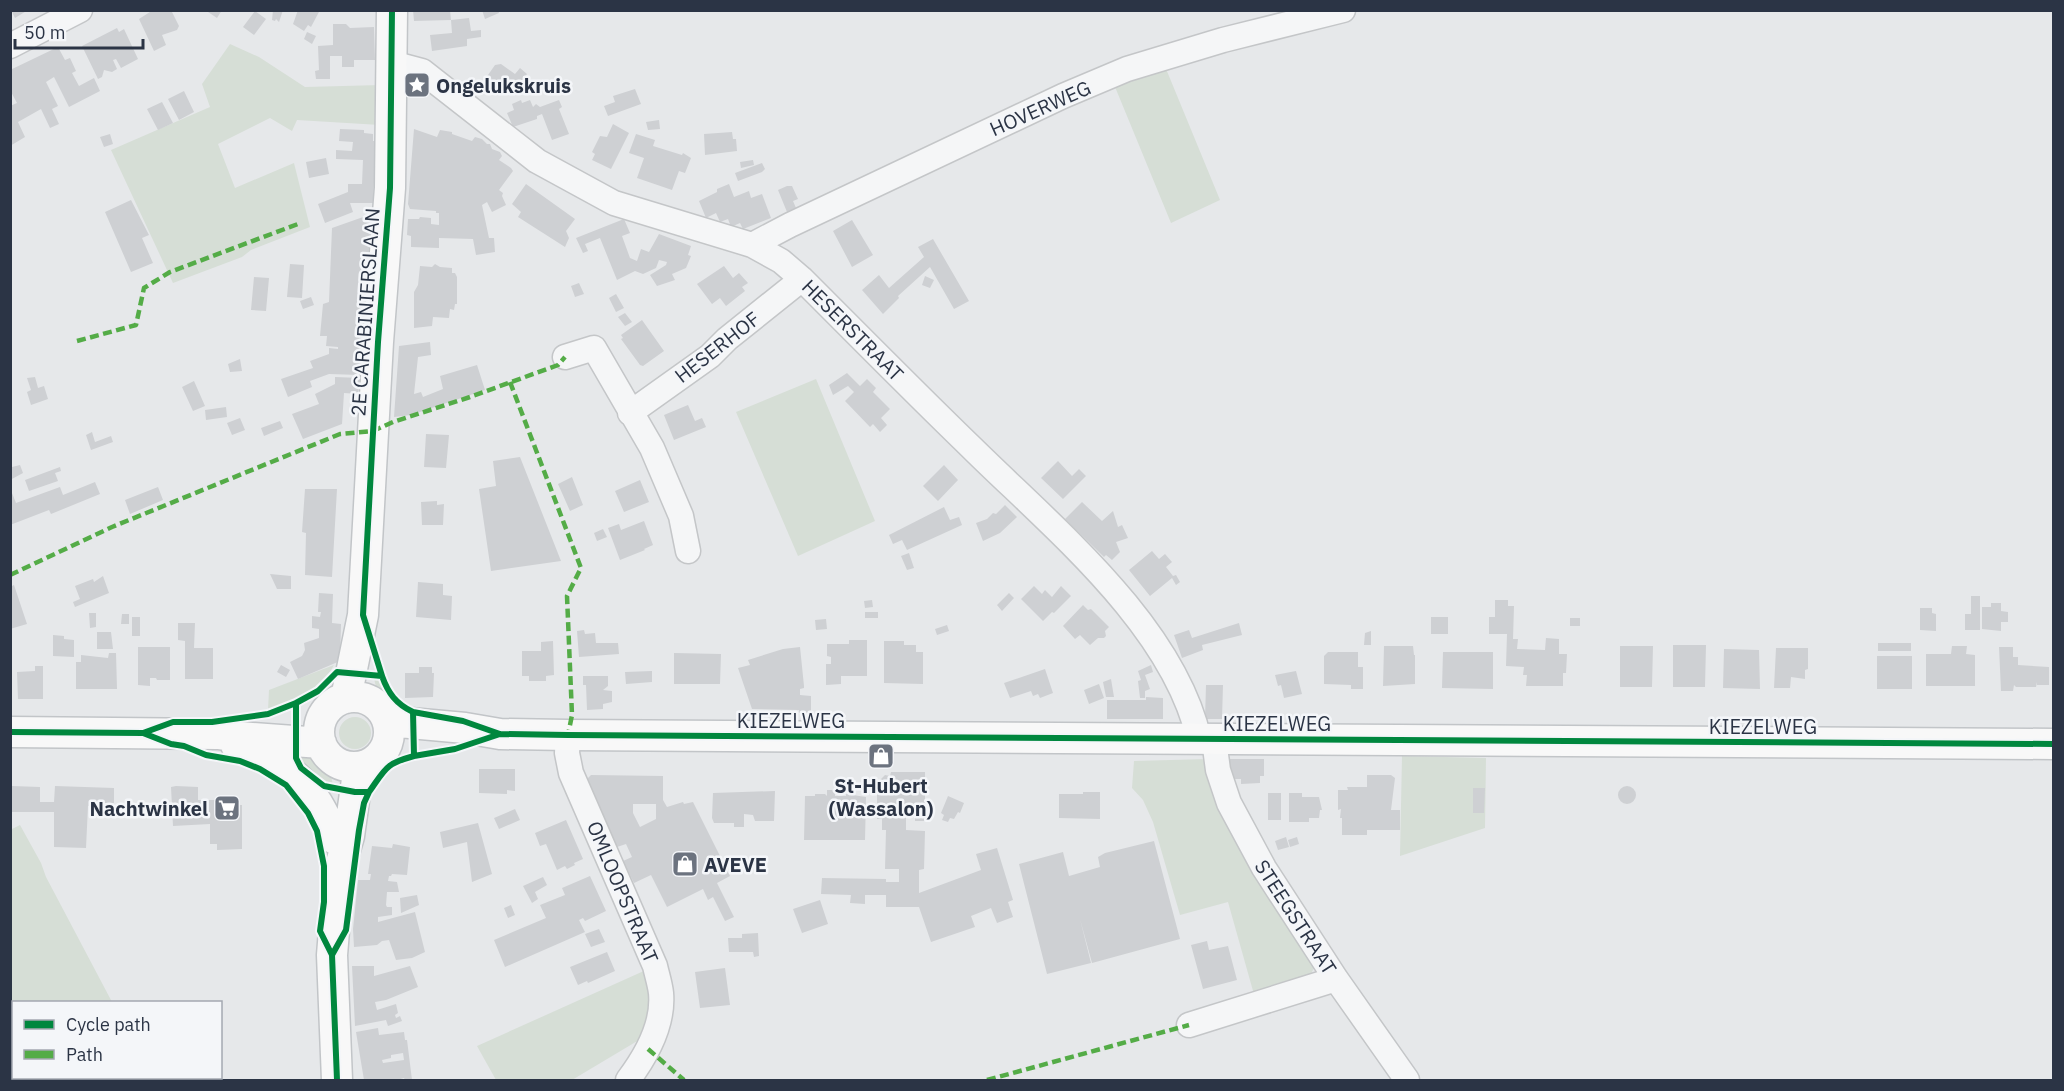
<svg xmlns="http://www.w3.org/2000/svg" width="2064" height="1091" font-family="'IBM Plex Sans',sans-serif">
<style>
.green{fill:#d6ded6}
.building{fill:#ced0d3;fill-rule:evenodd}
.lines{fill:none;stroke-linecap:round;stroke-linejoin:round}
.minor-casing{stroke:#c4c6c8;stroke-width:27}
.major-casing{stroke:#c2c5c8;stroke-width:33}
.minor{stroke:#f5f6f7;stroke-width:24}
.major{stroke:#f8f8f8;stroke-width:30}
.quiet{stroke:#54ac47;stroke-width:4.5;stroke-dasharray:9 4.5;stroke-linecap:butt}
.cycleway-casing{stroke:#f4f6f9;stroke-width:10}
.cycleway{stroke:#00873e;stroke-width:6}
.labels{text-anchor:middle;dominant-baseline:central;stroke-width:5;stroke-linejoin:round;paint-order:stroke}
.poi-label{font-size:20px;font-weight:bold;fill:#2b3445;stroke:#f4f6f9;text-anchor:start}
.street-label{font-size:20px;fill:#2b3445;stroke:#f4f6f9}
</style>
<rect width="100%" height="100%" fill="#e6e8ea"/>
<!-- green -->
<path class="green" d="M230 44 259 57 305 87 381 85 380 125 297 120 292 131 270 118 218 144 235 188 294 163 310 227 251 250 242 257 173 283 111 150 210 107 202 84Z
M1164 64 1220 200 1171 223 1113 82Z
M816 379 875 521 798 556 736 412Z
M334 665C322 689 292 700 268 710L269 690Z
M374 678 380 680C389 696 396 705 411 715 386 709 379 704 374 678Z
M339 733a16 16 0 1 1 32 0a16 16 0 1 1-32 0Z
M299 747C319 756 329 762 333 785 322 785 302 769 299 757 299 756 299 748 299 747Z
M1402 756 1486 758 1485 828 1400 856Z
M1208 759 1315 966 1310 976 1255 998 1228 902 1180 915 1153 822 1143 800 1132 788 1134 761Z
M20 825 41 863 46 877 112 1002H14V1066L11 1067 10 830Z
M646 970 649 985V1034L572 1080H496L477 1046Z"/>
<!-- building -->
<path class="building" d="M11 10H28L15 18Z
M153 10H171L179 26 177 30 162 35 166 45 154 51 139 19Z
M205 10H222L217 18Z
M273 10H283L279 22 276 19 275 21 272 20Z
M298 10H320L311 27 308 25 304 31 293 24Z
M413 10H450L451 20 414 21Z
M482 10H498L499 13 485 19Z
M255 11 266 19 254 35 243 27Z
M469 18 471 31 481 30V37L467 39V46L432 51 430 35 452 33 451 20Z
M333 24H346L350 28 374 27 375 60H354V67H342V56H330V79H316L315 71 319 70 318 46 333 45Z
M117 28 119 32 124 29 138 59 121 68 116 59 113 60 117 69 112 72 104 70 102 77 98 79 82 46Z
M307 32 316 36 312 44 304 39Z
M58 47 65 60 70 58 76 71 72 73 79 86 94 78 100 91 69 107 54 77 46 82 58 106 52 109 59 124 50 128 41 109 18 122 25 137 10 146V106L17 103 10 90V70Z
M501 64 515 74 520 68 527 74 518 86 510 80 498 96 481 85 495 65Z
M635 89 641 104 608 116 604 106 615 102 613 96Z
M184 91 194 112 179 120 168 99Z
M521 100 522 103 530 100 533 107 536 104 540 107 559 100 562 107 559 109 569 134 552 140 542 114 537 116V119L513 127 507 113 514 110 512 104Z
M162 102 173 123 158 130 147 109Z
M659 120 660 129 648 130 646 122Z
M613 124 629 133 611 169 592 160 595 154 592 152 600 136 607 137Z
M340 129 364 130V133L373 134V141H376L373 203H350L353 212 325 223 318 204 348 192V184H362L363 160 336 159V150L352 151 353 142 339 141Z
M414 129 437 137 440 130 452 132V134L472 141 475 137 482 139 487 144H490L492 149 500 152 502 156 499 160 511 168 513 171 499 190 503 193 502 196 506 205 492 212 487 202 482 205 489 238H494L495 252 476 255 473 239 439 238V248L411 247V236L407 235 408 219H419L420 217 431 218V224L439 225V213H436V211L410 209 408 204Z
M732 132 733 139H736L737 151 705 155 704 134Z
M110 134 113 144 104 147 100 137Z
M636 134 655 140 653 146 682 155 683 153 691 158 685 173 679 171 672 190 637 178 644 158 629 153Z
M326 158 329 174 309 178 306 162Z
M753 160 754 165 741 168 740 162Z
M762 163 765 169 762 172 738 181 735 173Z
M526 184 575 219 566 231 569 238 565 247 518 217 521 212 512 204Z
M729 184 734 197 749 191 751 198 762 194 771 218 743 229 740 223 731 227 728 219 720 222 716 213 706 218 699 201 717 192V189Z
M787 186H792L798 199 793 201 796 208 787 212 778 190Z
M131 200 149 235 142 238 153 263 131 272 105 212Z
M366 216 367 218H371L360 375 329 374 310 381 312 387 288 397 281 379 313 368 310 361 329 354V348L338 349V347L326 346 327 336H320L323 304 329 302 332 228Z
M624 219 630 233 622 236 630 258 637 261 641 249 649 252 659 234 691 246 688 255 691 256 686 268 672 274 675 280 657 286 650 275 666 265 667 262 659 260 656 268 643 274 635 271 617 280 600 238 585 244 588 251 583 253 576 238Z
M852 220 873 255 852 267 833 231Z
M933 239 969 301 954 309 930 267 898 296 899 298 883 314 862 290 879 275 889 288 924 257 918 247Z
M290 264 304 265 302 298 287 297Z
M435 264 440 267 452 268V273H455L457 277V304H455L454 310 450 309 449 318 433 317 432 326 414 328V292L418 285 420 266 432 267Z
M724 266 733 278 739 273 748 283 742 287 745 291 726 306 720 298 712 304 697 284Z
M925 276 934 280 930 288 922 285Z
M254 277 269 278 266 311 251 310Z
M579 283 584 294 575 297 571 286Z
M616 294 624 308 616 312 609 298Z
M311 297 314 305 303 309 300 301Z
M625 313 632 322 625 326 618 317Z
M642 320 664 351 643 366 640 365 621 339 623 338 621 335Z
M430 342 431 355 418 357 414 394 421 392 423 397 443 389 440 376 477 365 485 390 411 415 394 417 399 346Z
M240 359 242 371 230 372 228 364Z
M847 373 860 386 867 379 876 388 873 392 890 409 881 418 887 425 880 432 873 424 870 427 845 401 854 392 848 386 833 395 829 385Z
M35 377 38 388 44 386 48 399 31 405 27 392 31 390 27 378Z
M335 377 360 378 358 394 344 393 342 424 303 439 292 414 319 404 315 394 335 384Z
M194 381 205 406 193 411 182 387Z
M688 405 695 421 702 418 706 427 674 440 664 415Z
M226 407 227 417 206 420 205 410Z
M240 418 245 430 232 435 227 423Z
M280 421 283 428 264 436 261 428Z
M92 432 95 442 111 436 113 442 91 450 86 435Z
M426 434 449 435 446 468 424 467Z
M520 457 561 561 491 571 479 489 496 486 493 461Z
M1058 461 1072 476 1079 469 1086 476 1063 499 1041 478Z
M10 463 12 467 20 465 23 473 10 480Z
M944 465 958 480 938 501 923 486Z
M60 467 61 471 55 473 58 481 29 491 25 480Z
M572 477 583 505 570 511 558 484Z
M640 480 649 502 624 512 615 491Z
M95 482 100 494 51 514 49 510 10 525V488L16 503 60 487 63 495Z
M158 487 163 500 130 514 125 500Z
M305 489H337L332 577 305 575 306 533 302 532Z
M437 501V505L444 504 443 525H422L421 502Z
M1082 502 1102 521 1113 511 1118 527 1122 525 1128 538 1116 542 1120 552 1112 560 1106 555 1104 557 1065 519Z
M1005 505 1017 517 1000 533 983 541 976 523 987 519 993 513 996 514Z
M944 507 950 520 959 517 962 525 907 550 902 540 893 544 889 535Z
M644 521 653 545 644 549 645 550 620 560 608 528 619 524 621 530Z
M603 529 607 537 597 541 594 533Z
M1152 551 1159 559 1165 554 1172 562 1166 567 1173 576 1176 575 1180 582 1176 585 1172 578 1150 596 1129 570Z
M909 553 914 568 907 570 901 556Z
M270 574 291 576V589H277Z
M103 576 109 593 75 607 73 602 80 599 75 586 93 579 94 582Z
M418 582 443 584V595L452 596 451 620 416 617Z
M14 585 27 624 10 629V587Z
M1034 586 1042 594 1045 590 1052 597 1061 586 1071 596 1054 613 1052 612 1043 621 1021 599Z
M319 593 333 594 332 623 341 624 340 661 298 679 290 662 302 656 305 650 304 643 319 638V629L312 628V616L320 617 321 612H318Z
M1009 593 1014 598 1002 611 997 605Z
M1971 596H1980V630H1965V614H1971Z
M872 600 873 607 865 608 864 601Z
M1495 600H1508V606H1514L1513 639H1518L1517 649 1545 650 1546 638 1559 639V654H1567L1566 673H1563V686H1526L1527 675H1523L1524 667 1506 666 1507 634H1489V617H1495Z
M1991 603H2001V611L2008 612V622H2001V631L1982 629V607H1991Z
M1083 605 1088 610 1091 609 1109 627 1105 631 1106 636 1104 638H1098L1090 645 1080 635 1075 639 1063 626Z
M1920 608H1932V613L1936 614V631L1920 630Z
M865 612H878V618H865Z
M89 613H96V627L90 628Z
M122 614H129V624H121Z
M132 617H140V636H132Z
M1431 617H1448V634H1431Z
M1570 618H1580V626H1570Z
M826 619 827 629 816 630 815 620Z
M178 623H195L194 648H213V679H185V641L178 640Z
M1239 623 1242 635 1202 645 1203 650 1182 658 1174 635 1189 630 1192 638Z
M947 625 949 631 937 635 935 629Z
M584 630 585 634 595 633 596 643H618L619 654 579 657 577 631Z
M1371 631V645H1364L1365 633Z
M97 632H111L113 649H97Z
M53 635 64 636V639L74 640V657L53 656Z
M849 640H867V676H841V684L826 685V664H831V657L827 656V644H849Z
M553 641 554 675 546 676V681H529V676H522V651H541V642Z
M884 641H904V645H916V652H923V684L884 683Z
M1878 643H1911V651H1878Z
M1673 645H1706L1705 687H1673Z
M1384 646H1413L1414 655H1415V684L1383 686Z
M1620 646H1653L1652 687H1620Z
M1952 646H1967L1966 654 1975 655V686H1926V654H1951Z
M138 647H170V680H157L156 678H150V686L138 685Z
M800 647 804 686V688L800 689V695L811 696V713H799V710L752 709 738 668 750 665 748 660 783 649Z
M1999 647H2013V657H2018V665L2049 667V685H2037V682L2036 687H2016L2014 685 2013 691H2001Z
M1776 648H1808V669L1805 670V679L1791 677 1790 688H1774Z
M1724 649 1759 650 1760 689 1723 688Z
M1328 652H1358V667H1363V689H1351V685L1324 684V656Z
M1443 652H1493V689L1442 688Z
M109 653H116L117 689H76V662H81V655L108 658Z
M674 653 721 654 720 684H674Z
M1877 656H1912V689H1877Z
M281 665 290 670 286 677 277 672Z
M1151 665 1153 672 1145 675 1150 689 1145 691V698H1140L1138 681 1141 680 1138 671Z
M35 666H43V699H18L17 672 35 671Z
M419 667H432V673H434L433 697 405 698V673H419Z
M1045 669 1053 693 1040 698 1038 694 1033 696 1031 691 1010 698 1004 683Z
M652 671V682L626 684 625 672Z
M1296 671 1302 694 1284 698 1281 685 1278 686 1275 675Z
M583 676H608V686L603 690 612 691V702L603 704V709L587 710 586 685H583Z
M1111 679 1114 697H1106L1103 682Z
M1099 684 1104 698 1089 704 1084 690Z
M1206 685H1223L1222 719H1205Z
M1146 697 1163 698V719H1107V700H1146Z
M1228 759H1264V776H1260V783L1241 784V779H1229Z
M479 769H515V791L507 790V794L479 793Z
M891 772H925V821H915V810H906V830L925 831 924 869 919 870V893L981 870 976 854 997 848 1013 900 1008 902 1013 917 997 923 991 908 971 916 975 927 931 942 919 907H886V895H865V904L850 903 851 895 821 894 822 878 886 879V882H899V869H885L886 830H882V819H877V786L880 785V780L885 775 890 776Z
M591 775 663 776V800L667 807 683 802 684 804 693 802 730 876 717 883 734 917 725 921 713 897 708 900 703 889 667 907 651 875 634 883 623 861 632 857 626 844 617 847 587 779ZM633 804H656V819L640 827 633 813Z
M1367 775H1391L1395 778 1391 810H1400V830H1367V835H1342V818H1340L1341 809 1338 810V790H1348L1347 787H1367Z
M1618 795a9 9 0 1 1 18 0a9 9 0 1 1-18 0Z
M12 786 40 787V802H54L55 786 114 788V803H91V806H88L86 848 54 847V812H11Z
M176 786 198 787V800H224L225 805H242V849L217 850V844H210V824L173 826 171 787Z
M1473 788H1485L1484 813H1473Z
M827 790H835V796H846V794L866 797 865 840H804L805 796H815V794H825L827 796Z
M775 791 774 821H755L753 815 744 814V827H734V823H714L712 818 713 793Z
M1083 792H1100V819L1059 818V794H1083Z
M1268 793H1281V820H1268Z
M1289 793H1302V797H1319L1322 810H1320L1319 818H1309V822H1289Z
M948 796 964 803 960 813 958 812 954 819 950 818 948 822 942 820 944 815 941 813Z
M515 809 520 820 499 829 494 818Z
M566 820 583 859 574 863 575 865 567 869 565 866 557 870 546 844 540 846 535 833Z
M478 823 492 874 472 882 467 842 443 848 440 832Z
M1286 837 1289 847 1278 850 1275 841Z
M1297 837 1299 844 1290 847 1288 840Z
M1154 841 1180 939 1092 963 1080 919 1091 963 1047 974 1019 864 1063 852 1069 876 1100 867 1098 857 1105 853Z
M393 844 410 847 407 875 392 874 391 876H389L388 881 397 882 399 892H387L386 905 387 907H392V915L378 917V922L415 912 425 952 412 958 396 960 389 940 382 941 377 945 354 947 353 929 358 880H370L371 874H368L372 846 392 848Z
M590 876 606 911 585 921 583 918 579 920 585 932 505 967 494 940 546 918 540 905 565 895 562 888Z
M543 877 547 885 535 892 538 899 532 903 523 886Z
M417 895 419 905 401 913 400 898Z
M820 900 828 924 802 933 793 909Z
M511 905 515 915 508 918 504 908Z
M599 929 605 942 591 947 585 934Z
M758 933 759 956 754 957 753 952H729L728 938H742V934Z
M1207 941 1209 950 1228 946 1237 980 1203 989 1191 945Z
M607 952 615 971 588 983 587 981 578 985 570 967Z
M352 966H374V976L410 966 418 987 386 1000 375 1002 377 1010 396 1004 398 1013 395 1015 396 1018 400 1016 402 1021 388 1026 386 1020 355 1026Z
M725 968 730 1005 700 1008 695 972Z
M378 1028 379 1035 404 1032 405 1040H407L412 1080H405L404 1078 397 1080H364L356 1032ZM403 1053 404 1060 383 1063 382 1060 391 1058V1055Z
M12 1078H37L38 1080H12Z
M95 1078H129L130 1080H96Z"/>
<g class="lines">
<defs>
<path id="minor" d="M10 46 80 10
M392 63 422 71 537 161 614 203 752 245 781 261 802 279C859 336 915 393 973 449 1053 528 1173 625 1199 739
M752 245 790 225 1063 96 1127 69 1223 40 1343 10
M565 357 594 348 652 448 681 516 688 551
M630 413 710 356 727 339 802 279
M568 735 567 753 571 773 655 966C657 975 660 984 661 993 664 1025 646 1056 628 1080
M1214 740 1218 770 1229 803 1264 868 1336 979 1407 1080
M1189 1025 1336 979"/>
<path id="major" d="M319 732a35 35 0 1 1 70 0a35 35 0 1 1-70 0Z
M346 698 363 615 378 342 390 188 392 10
M388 721 465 728 500 734 568 735 2054 744
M10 732 218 734 239 737 321 743
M236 745C293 767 311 782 335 839
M337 1080 332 955 339 870 349 836 357 779 362 767"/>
</defs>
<!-- minor casing -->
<use href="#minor" class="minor-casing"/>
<!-- major casing -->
<use href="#major" class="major-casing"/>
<!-- minor -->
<use href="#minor" class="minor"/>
<!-- major -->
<use href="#major" class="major"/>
<!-- quiet -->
<path class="quiet" d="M77 341 136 325 144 288 170 272 298 224
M510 382 581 568 567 596 572 715 568 735
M10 575 112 527 340 434 373 431 393 422 470 397 558 365 565 357
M648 1049 684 1080
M987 1080 1189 1025"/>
<defs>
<path id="cycleway" d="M337 672 382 676C388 693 396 704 413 712L414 756C385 764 386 768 369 792H355L324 786 301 768 296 758V703L318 691Z
M382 676 363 615 378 342 390 188 392 10
M413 712 463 721 500 734 568 735 2054 744
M10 732 143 733 173 722H212L268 714 296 703
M143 733 171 744 184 746 206 755 240 761 260 769 286 785 308 813 317 831 324 866V902L320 931 332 955 337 1080
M414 756 455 749 500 734
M332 955 346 930 359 830 364 803 369 792"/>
</defs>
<!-- cycleway casing -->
<use href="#cycleway" class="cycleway-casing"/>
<!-- cycleway -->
<use href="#cycleway" class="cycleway"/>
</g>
<!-- icons -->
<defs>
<symbol id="sight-square" viewBox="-11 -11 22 22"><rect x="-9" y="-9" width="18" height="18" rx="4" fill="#6c737f" stroke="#f4f6f9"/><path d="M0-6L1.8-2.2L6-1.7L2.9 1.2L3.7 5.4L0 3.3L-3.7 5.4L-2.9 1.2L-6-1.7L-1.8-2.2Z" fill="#fff"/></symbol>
<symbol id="shop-square" viewBox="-11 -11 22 22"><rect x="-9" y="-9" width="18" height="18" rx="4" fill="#6c737f" stroke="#f4f6f9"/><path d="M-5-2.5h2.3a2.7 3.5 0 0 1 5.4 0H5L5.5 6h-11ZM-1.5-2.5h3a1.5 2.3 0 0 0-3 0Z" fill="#fff"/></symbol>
<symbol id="supermarket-square" viewBox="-11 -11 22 22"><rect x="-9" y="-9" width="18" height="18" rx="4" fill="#6c737f" stroke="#f4f6f9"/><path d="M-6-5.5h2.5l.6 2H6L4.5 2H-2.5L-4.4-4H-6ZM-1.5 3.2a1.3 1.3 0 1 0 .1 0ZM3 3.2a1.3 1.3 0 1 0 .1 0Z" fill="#fff"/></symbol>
</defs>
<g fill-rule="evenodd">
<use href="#sight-square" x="402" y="70" width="30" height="30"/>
<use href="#shop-square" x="866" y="741" width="30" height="30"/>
<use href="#supermarket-square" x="212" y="793" width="30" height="30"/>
<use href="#shop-square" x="670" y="849" width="30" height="30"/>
</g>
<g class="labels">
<!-- poi labels -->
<g class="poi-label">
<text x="436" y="85">Ongelukskruis</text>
<text x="881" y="785" text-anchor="middle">St-Hubert<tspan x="881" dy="23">(Wassalon)</tspan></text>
<text x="208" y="808" text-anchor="end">Nachtwinkel</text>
<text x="704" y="864">AVEVE</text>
</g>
<!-- street labels -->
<g class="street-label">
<text transform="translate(1040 108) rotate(-24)">HOVERWEG</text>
<text transform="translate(365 312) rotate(-86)">2E CARABINIERSLAAN</text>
<text transform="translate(853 330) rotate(45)">HESERSTRAAT</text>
<text transform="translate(717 347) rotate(-38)">HESERHOF</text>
<text x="791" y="720">KIEZELWEG</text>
<text x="1277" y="723">KIEZELWEG</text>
<text x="1763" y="726">KIEZELWEG</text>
<text transform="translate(623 892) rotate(67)">OMLOOPSTRAAT</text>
<text transform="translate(1296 917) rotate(57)">STEEGSTRAAT</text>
</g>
</g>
<!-- border -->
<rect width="2064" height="1091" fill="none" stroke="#2b3445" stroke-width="24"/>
<!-- legend -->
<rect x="12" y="1001" width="210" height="78" fill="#f4f6f9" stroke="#a4a8b1" stroke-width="1.5"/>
<rect x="24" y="1020" width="30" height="9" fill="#00873e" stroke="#a4a8b1" stroke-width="1.5"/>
<text x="66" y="1031" font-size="18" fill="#2b3445">Cycle path</text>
<rect x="24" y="1050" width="30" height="9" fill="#54ac47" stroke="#a4a8b1" stroke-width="1.5"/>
<text x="66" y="1061" font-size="18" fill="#2b3445">Path</text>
<!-- scale -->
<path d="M15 39v9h128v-9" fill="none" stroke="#2b3445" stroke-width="3"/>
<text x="24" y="39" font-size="18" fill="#2b3445" stroke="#f4f6f9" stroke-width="4.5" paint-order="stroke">50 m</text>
</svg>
